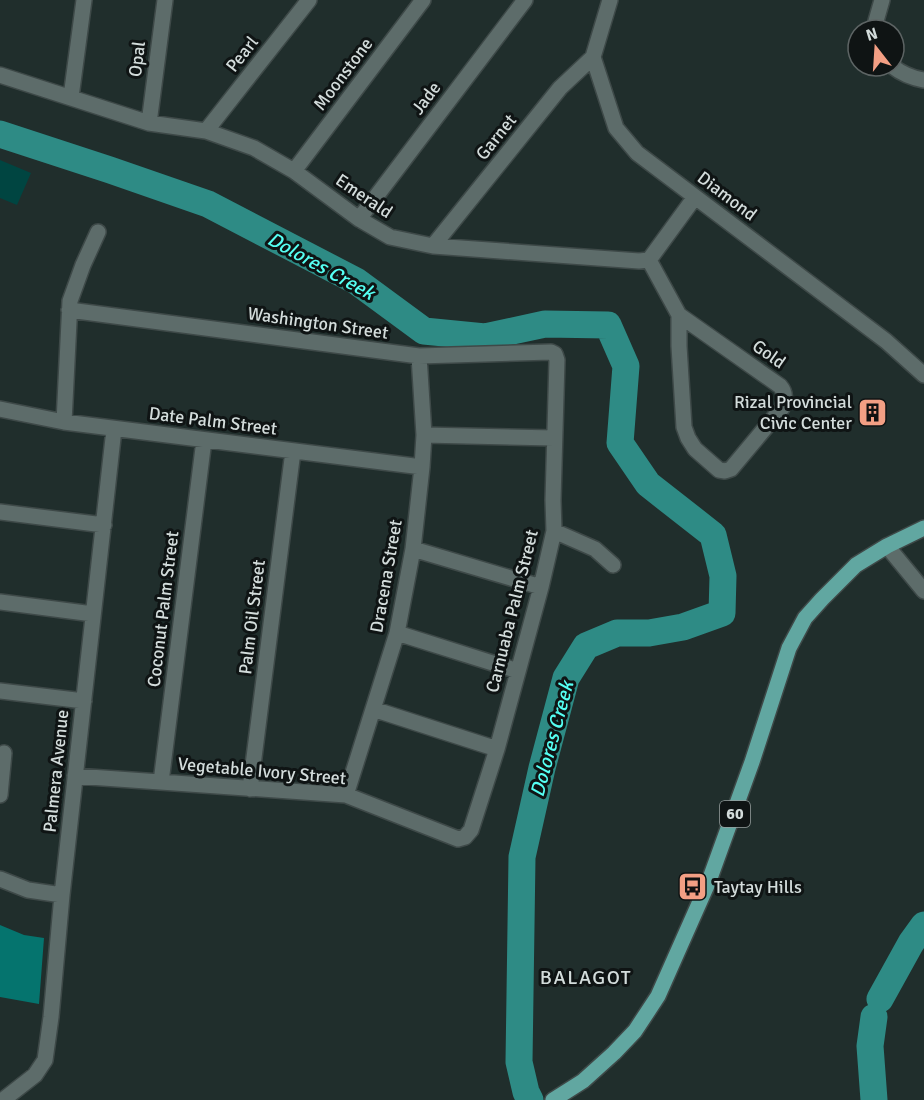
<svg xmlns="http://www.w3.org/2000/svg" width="924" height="1100" font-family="Signika,sans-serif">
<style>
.green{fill:#004541}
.forest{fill:#05746e}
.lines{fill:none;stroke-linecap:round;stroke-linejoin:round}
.river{stroke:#2e8b85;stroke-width:27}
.minor-casing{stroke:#3e4948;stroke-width:18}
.major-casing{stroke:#3e4948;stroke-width:18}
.minor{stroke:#5d6c6a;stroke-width:15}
.major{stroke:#61a7a1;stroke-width:15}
.labels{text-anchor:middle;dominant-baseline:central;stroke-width:6;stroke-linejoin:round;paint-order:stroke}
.shield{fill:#0f1414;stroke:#98a09f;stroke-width:1.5}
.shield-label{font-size:16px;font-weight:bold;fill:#d3dcdb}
.street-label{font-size:18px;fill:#d3dcdb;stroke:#0f1414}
.poi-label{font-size:18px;fill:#d3dcdb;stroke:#0f1414;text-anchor:end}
.water-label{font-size:20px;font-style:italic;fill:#55fff3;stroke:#0f1414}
.neighbourhood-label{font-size:20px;letter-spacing:1.5px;fill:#d3dcdb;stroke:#0f1414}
</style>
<rect width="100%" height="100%" fill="#202e2c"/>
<!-- green -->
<path class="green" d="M0 160 31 173 17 205 0 198Z"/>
<!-- forest -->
<path class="forest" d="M0 925 24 935 44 938 39 1004 0 997Z"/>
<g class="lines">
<!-- river -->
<path class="river" d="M0 134 110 170 208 204 356 281 424 331 485 337 545 324 608 325 626 366 620 443 648 484 713 535 723 576 722 613 683 627 649 633H617L586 646 566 678 542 768 522 857 519 1062 526 1092 530 1100
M880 999 911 943 924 925
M874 1100 870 1046 874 1017"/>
<defs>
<path id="minor" d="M610 0 593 57 616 128 637 153 886 341 924 375
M879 30 876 21 882 0
M892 66C902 74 912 78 924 80
M0 75 149 123 206 131 254 148 294 171 359 219 390 237 433 246 639 261 649 260 695 197
M71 97 84 0
M149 123 165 0
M206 131 309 0
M294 171 423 0
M359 219 525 0
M433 246 560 88 593 57
M649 260 679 315V346L684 427 688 438 695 449 719 470 725 471 731 469 782 408C785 399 786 393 780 386L679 315
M69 310 419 356 551 352 555 354 557 360 553 500 554 531 541 587 497 749 471 830 465 837 458 839 346 795 75 776
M0 409 64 422 422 467
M64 422 70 301 83 265 98 232
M424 435 554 438
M0 512 104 525
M554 531 595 549 613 565
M887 546 924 591
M413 549 541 587
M0 602 93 614
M397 633 518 671
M0 691 84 701
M373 709 497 749
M161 782 204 440
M250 789 293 451
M0 795 4 753
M346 795 397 633 413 549 422 467 424 435 419 356
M0 879 28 890 62 895
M3 1100 35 1075 45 1060 51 1017 62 895 114 429"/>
<path id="major" d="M553 1100 583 1081 614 1053 635 1031 658 996 709 881 752 762 789 648 805 618 822 599 856 565 887 546 924 528"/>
</defs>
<!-- minor casing -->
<use href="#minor" class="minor-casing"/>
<!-- major casing -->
<use href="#major" class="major-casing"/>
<!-- minor -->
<use href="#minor" class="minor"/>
<!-- major -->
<use href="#major" class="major"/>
</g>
<!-- icons -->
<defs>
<symbol id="building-square" viewBox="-11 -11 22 22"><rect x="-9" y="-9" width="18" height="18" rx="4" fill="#f39f84" stroke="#0f1414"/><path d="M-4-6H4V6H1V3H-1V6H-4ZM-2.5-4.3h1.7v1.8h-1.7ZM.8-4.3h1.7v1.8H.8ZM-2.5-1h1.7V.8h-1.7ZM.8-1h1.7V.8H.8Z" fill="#111"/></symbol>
<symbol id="bus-square" viewBox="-11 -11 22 22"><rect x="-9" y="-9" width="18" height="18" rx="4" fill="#f39f84" stroke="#0f1414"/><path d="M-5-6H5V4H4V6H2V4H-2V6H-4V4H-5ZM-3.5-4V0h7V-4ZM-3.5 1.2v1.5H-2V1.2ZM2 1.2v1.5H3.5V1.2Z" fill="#111"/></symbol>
</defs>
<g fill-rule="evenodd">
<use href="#building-square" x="856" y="396" width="33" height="33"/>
<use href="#bus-square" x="676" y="870" width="33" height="33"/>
</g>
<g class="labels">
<!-- shield labels -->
<rect class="shield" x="720" y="801" width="30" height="26" rx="4.5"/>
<g class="shield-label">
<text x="735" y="814">60</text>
</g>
<!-- street labels -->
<g class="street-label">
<text transform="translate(242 54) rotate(-52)">Pearl</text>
<text transform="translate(137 59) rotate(-83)">Opal</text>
<text transform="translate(343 74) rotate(-53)">Moonstone</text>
<text transform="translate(426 98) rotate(-53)">Jade</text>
<text transform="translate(496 137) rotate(-51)">Garnet</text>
<text transform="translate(364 196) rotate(34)">Emerald</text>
<text transform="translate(727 196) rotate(37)">Diamond</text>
<text transform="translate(318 323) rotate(8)">Washington Street</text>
<text transform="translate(769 354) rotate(35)">Gold</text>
<text transform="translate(213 421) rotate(7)">Date Palm Street</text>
<text transform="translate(386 576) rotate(-80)">Dracena Street</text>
<text transform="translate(163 609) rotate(-83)">Coconut Palm Street</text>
<text transform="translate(512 611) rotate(-76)">Carnuaba Palm Street</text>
<text transform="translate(252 617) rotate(-83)">Palm Oil Street</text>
<text transform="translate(56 771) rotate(-84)">Palmera Avenue</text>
<text transform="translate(262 771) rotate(5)">Vegetable Ivory Street</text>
</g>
<!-- poi labels -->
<g class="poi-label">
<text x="852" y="402">Rizal Provincial<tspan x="852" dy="21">Civic Center</tspan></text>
<text x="714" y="887" text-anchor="start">Taytay Hills</text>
</g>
<!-- water labels -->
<g class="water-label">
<text transform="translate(321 266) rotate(29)">Dolores Creek</text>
<text transform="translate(552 739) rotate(-75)">Dolores Creek</text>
</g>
<!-- neighbourhood labels -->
<g class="neighbourhood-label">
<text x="586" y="977">BALAGOT</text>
</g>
</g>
<!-- north arrow -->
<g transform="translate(876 48) rotate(343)"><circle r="28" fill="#0f1414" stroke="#5d6464" stroke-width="1.5"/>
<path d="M0-4.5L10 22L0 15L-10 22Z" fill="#f39f84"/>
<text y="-9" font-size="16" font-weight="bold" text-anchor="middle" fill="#d3dcdb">N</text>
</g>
</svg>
